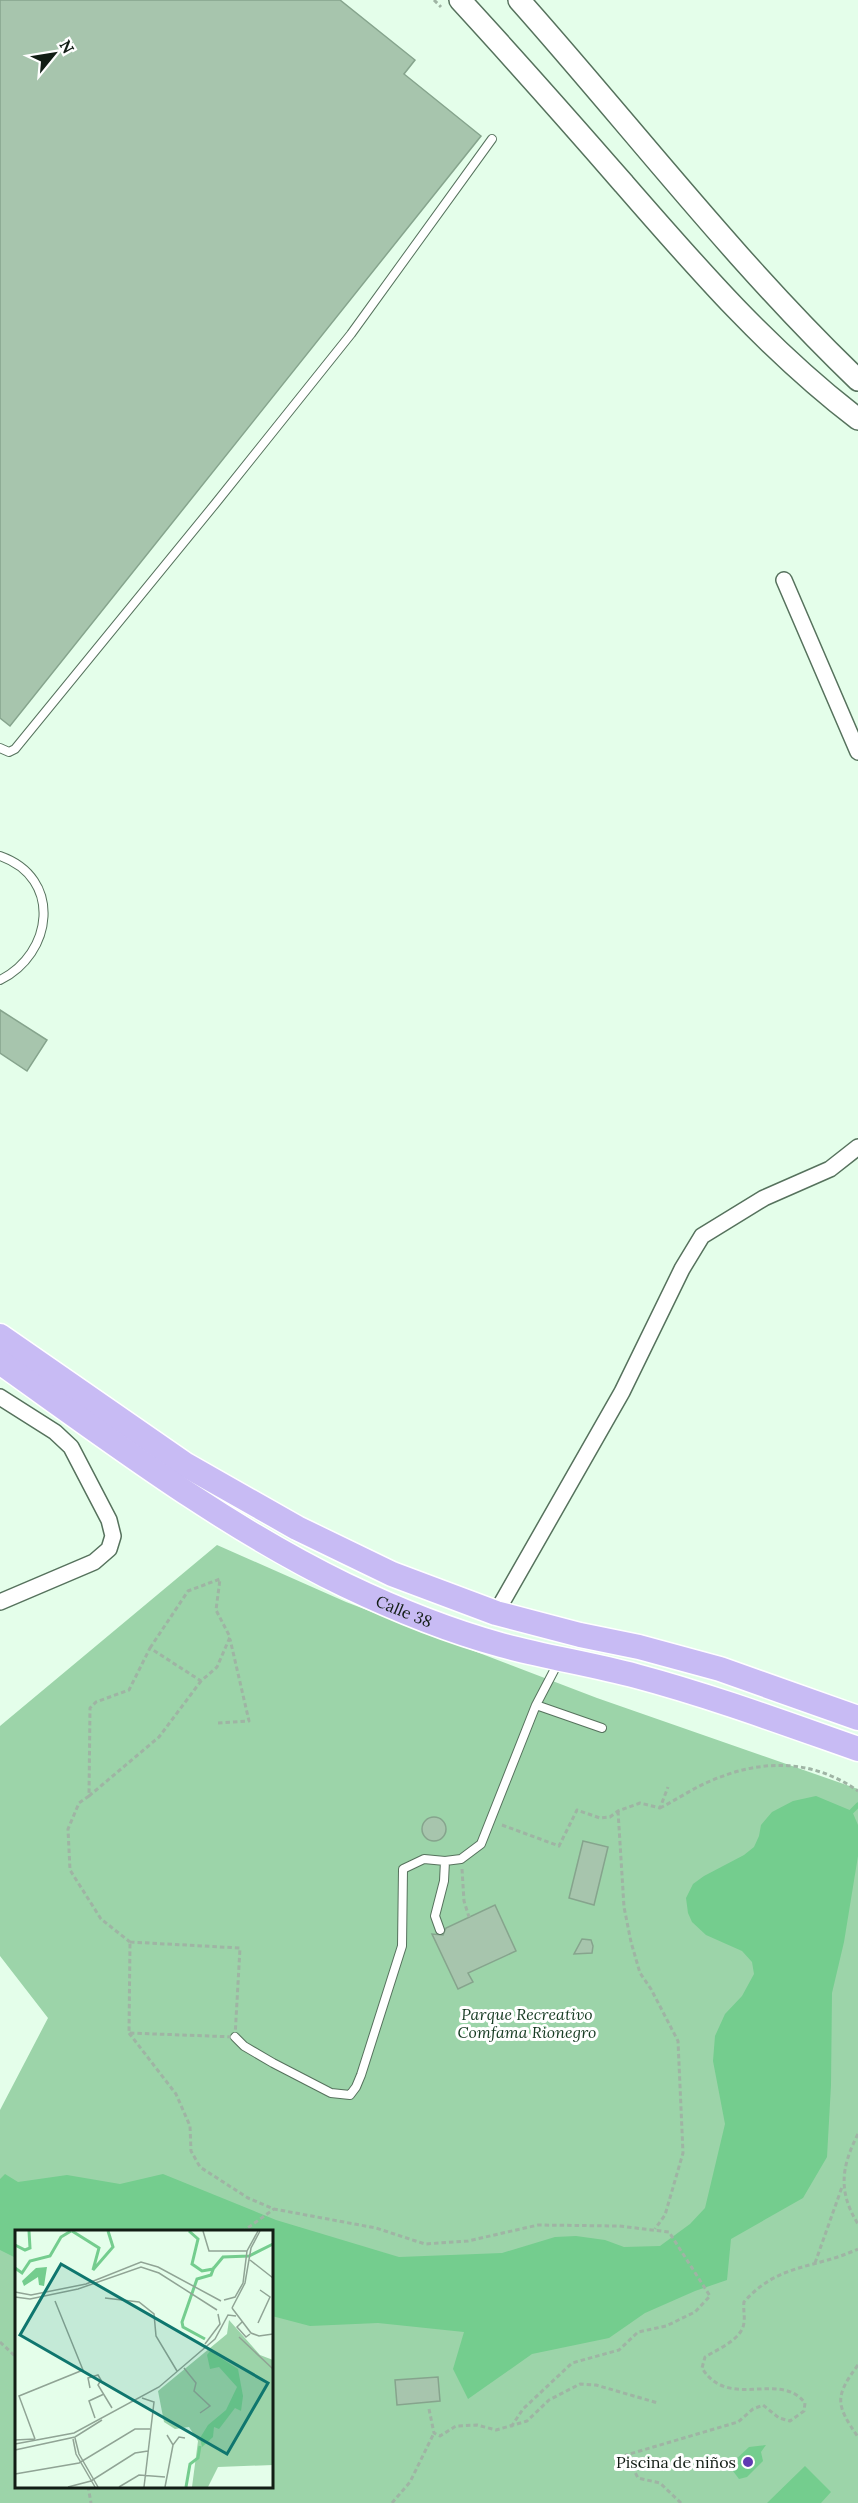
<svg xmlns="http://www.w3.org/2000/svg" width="858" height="2503" font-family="Lora,serif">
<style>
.green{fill:#9cd4a9;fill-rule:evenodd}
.water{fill:#74cd8e}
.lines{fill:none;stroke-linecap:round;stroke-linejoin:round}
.stream{stroke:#74cd8e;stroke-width:5}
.building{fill:#a7c5ad;stroke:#86a48d;stroke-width:1.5}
.lane-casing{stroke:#56725d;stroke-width:10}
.street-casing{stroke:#56725d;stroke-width:18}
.secondary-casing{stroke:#56725d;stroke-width:24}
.primary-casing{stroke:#fff;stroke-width:27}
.path{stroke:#9fb4a4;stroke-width:3;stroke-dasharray:4.5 3;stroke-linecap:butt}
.lane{stroke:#fff;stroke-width:8}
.street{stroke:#fff;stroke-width:15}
.secondary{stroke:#fff;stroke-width:21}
.primary{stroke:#c8bbf4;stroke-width:24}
.poi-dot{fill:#613ab2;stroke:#fff;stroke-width:2}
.labels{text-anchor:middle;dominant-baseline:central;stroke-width:6;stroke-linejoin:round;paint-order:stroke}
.street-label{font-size:16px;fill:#121d15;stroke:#fff}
.park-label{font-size:16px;font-style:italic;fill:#163b22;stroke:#fff}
.poi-label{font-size:16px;fill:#121d15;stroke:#fff;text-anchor:end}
.inset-river{fill:none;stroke:#74cd8e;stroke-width:3}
.inset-road{fill:none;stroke:#90a495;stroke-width:1.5}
.view{fill:#0f766e;fill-opacity:0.15;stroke:#0f766e;stroke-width:3}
.inset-edge{fill:none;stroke:#121d15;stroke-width:3}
</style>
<rect width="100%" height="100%" fill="#e4feea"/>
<!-- green -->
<path class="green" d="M217 1545 346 1602 597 1698 858 1789V2503H0V2110L48 2018 0 1956V1726ZM16 2232H272V2486H16Z"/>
<!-- water -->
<path class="water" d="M816 1796 852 1811 858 1825V1856L844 1942 832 1993 831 2085 827 2157 803 2198 731 2239 727 2280 695 2291 645 2313 609 2338 532 2354 468 2399 453 2369 464 2332 378 2323 310 2326 272 2316V2232H16V2258L0 2250V2179L5 2174 18 2182 67 2175 120 2184 163 2174 276 2220 399 2257 502 2253 555 2237 576 2236 605 2240 624 2247 660 2246 690 2224 705 2208 725 2124 713 2061 715 2036 725 2014 742 1996 754 1974 752 1962 742 1951 706 1935 692 1922 688 1913 686 1898 693 1884 704 1876 744 1855 754 1847 759 1836 761 1825 772 1812 793 1801Z
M766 2445 761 2452 763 2461 747 2477 739 2479 733 2471 732 2463 749 2447Z
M805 2466 831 2492 821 2503H767Z"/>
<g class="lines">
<!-- stream -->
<path class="stream" d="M852 1811 858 1805"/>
</g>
<!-- building -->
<path class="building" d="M0 0H340L415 60 404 74 481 136 10 726 0 718Z
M0 1010 47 1040 27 1071 0 1053Z
M422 1829a12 12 0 1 1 24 0a12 12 0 1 1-24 0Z
M583 1841 608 1847 594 1905 569 1898Z
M495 1905 516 1951 468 1973 473 1982 458 1989 432 1934 443 1935 446 1928Z
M582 1939 591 1940 593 1946 592 1953 574 1954Z
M438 2377 440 2401 397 2405 395 2380Z"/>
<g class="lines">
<defs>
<path id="lane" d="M0 748 9 752 15 749 215 504 351 334 492 139
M0 856C63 878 53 954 0 980
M536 1705 602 1728
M440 1930 435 1916 444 1881 445 1861
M235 2037 244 2046 273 2063 331 2093 350 2095 356 2087 361 2075 402 1946 403 1869 424 1859 445 1861 461 1859 481 1844 536 1705 559 1661"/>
<path id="street" d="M784 580 858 752
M0 1397 55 1432 71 1447 109 1520 113 1536 109 1549 94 1562 0 1602
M496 1613 622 1392 682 1269 702 1236 764 1198 830 1169 858 1147"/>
<path id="secondary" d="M460 0C516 61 570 122 624 184 697 268 769 351 858 419
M519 0C632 127 735 262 858 380"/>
<g id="primary">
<path d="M0 1336 186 1465 297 1528 392 1574 496 1613 580 1635 639 1647 720 1669 858 1718"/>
<path id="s1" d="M0 1362C111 1441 222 1525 345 1585 393 1608 450 1631 501 1645 545 1657 591 1664 636 1676 711 1696 784 1723 858 1749"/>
</g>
</defs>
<!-- lane casing -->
<use href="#lane" class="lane-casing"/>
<!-- street casing -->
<use href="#street" class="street-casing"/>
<!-- secondary casing -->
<use href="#secondary" class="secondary-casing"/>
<!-- primary casing -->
<use href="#primary" class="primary-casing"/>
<!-- path -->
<path class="path" d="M434 0 441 7
M150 1648 188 1591 220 1579 216 1610 230 1637 217 1667 201 1681 150 1648 129 1690 96 1702 90 1708 89 1796 159 1737 201 1681
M218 1723 249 1721 230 1639
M89 1796 79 1803 68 1829 70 1870 101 1919 130 1942
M660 1808C676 1800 692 1789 708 1782 760 1759 811 1758 858 1791
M618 1811 624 1907 631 1942 640 1973 651 1989 678 2041 683 2153 665 2215 655 2229
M502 1825 559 1846 577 1810 600 1818 610 1817 618 1811 640 1803 660 1808 668 1787
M462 1869 464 1901 469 1917
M130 1942 240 1948 235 2037 129 2033Z
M129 2033 176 2094 190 2126 191 2151 200 2167 248 2198 274 2209 376 2228 425 2244 468 2241 538 2225 619 2226 669 2232 710 2296 695 2312 666 2326 638 2332 619 2350 572 2363 523 2409 511 2427
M858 2134C841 2167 838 2192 858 2224
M242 2232 274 2209
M815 2263 842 2187
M0 2342 16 2357
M858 2365C834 2397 836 2405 858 2437
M429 2409 434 2433 440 2436 456 2426 477 2425 496 2430 527 2421 549 2400 580 2384 596 2385 658 2403
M88 2486 91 2503
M392 2503 410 2482 434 2433
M681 2503 660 2483 638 2478 626 2455 738 2422 753 2409 763 2405 779 2418 790 2421 804 2411 805 2403C780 2370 728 2411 702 2368L705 2357C718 2349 743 2339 744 2322 745 2315 743 2309 744 2302 778 2263 815 2269 858 2249"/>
<!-- lane -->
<use href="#lane" class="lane"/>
<!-- street -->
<use href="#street" class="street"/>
<!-- secondary -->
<use href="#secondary" class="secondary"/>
<!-- primary -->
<use href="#primary" class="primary"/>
</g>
<!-- markers -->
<circle class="poi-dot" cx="748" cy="2462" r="6"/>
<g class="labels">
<!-- street labels -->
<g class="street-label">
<text stroke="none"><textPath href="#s1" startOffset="476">Calle 38</textPath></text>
</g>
<!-- park labels -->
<g class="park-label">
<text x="527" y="2014">Parque Recreativo<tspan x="527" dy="18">Comfama Rionegro</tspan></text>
</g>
<!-- poi labels -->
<g class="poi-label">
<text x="736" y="2462">Piscina de niños</text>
</g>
</g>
<!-- overview -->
<g transform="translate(15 2230)">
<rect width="258" height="258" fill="#e4feea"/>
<path d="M214 90 245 125 258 130V235L203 237 193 257H177L183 211 174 197 160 199 149 192 143 161 212 104Z" fill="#9cd4a9"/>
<path d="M32 37 29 56 24 55 23 47 9 56 7 51 21 38ZM195 121 223 139 228 166 226 181 220 178 204 199 199 197 198 207 187 217 185 208 193 195 211 180 222 157 204 137 195 139 192 125Z" fill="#74cd8e"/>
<path class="inset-river" d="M57 1 84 18 78 40 98 17 93 1M174 1 183 9 177 34 187 41 198 39 208 27 234 26 258 14M0 15 10 20 15 18 14 1M0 38 7 43 15 31 35 26 46 7 56 1M190 109 168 97 167 92 182 49 196 45 199 37M171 257 175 234 183 228 185 216"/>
<path class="inset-road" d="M188 1 194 21H232M235 30 258 48M0 62 16 65 71 54 126 32 143 37 206 71M0 67 15 69 63 59 126 37 144 43 202 80M90 68 124 72 139 84 141 106 162 141M209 70 220 67 228 53 232 21 243 1M217 78 230 53 236 18 245 1M217 78 236 103 244 106 258 104M227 92 222 97 231 107 235 104M243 93 255 67 245 60M224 107 258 139M190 114 205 94 203 84M169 138 181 153 179 161 195 176 185 183M75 158 73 148 83 145 86 150 83 155 97 178M127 168 139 172 129 257M80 188 74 171 89 164M152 205 158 215 164 207 170 208M60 208 64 224 83 257M20 209 4 166 68 140 40 71M58 209 61 224 80 257M0 210 20 209M0 214 59 203 144 157 200 109 213 85 221 86M0 220 60 207 87 190M0 244 64 233 120 199H135M53 257 76 251 120 223 133 221M104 257 124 245 150 247M150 257 158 215"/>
<path class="view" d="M46 34 253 153 212 224 5 105Z"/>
<rect width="258" height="258" class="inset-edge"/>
</g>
<!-- north arrow -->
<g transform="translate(54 54) rotate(60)" stroke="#ffffff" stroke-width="4.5" paint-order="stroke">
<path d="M0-4.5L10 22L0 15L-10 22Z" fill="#121d15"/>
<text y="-9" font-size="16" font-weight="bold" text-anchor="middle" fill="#121d15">N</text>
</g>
</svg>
